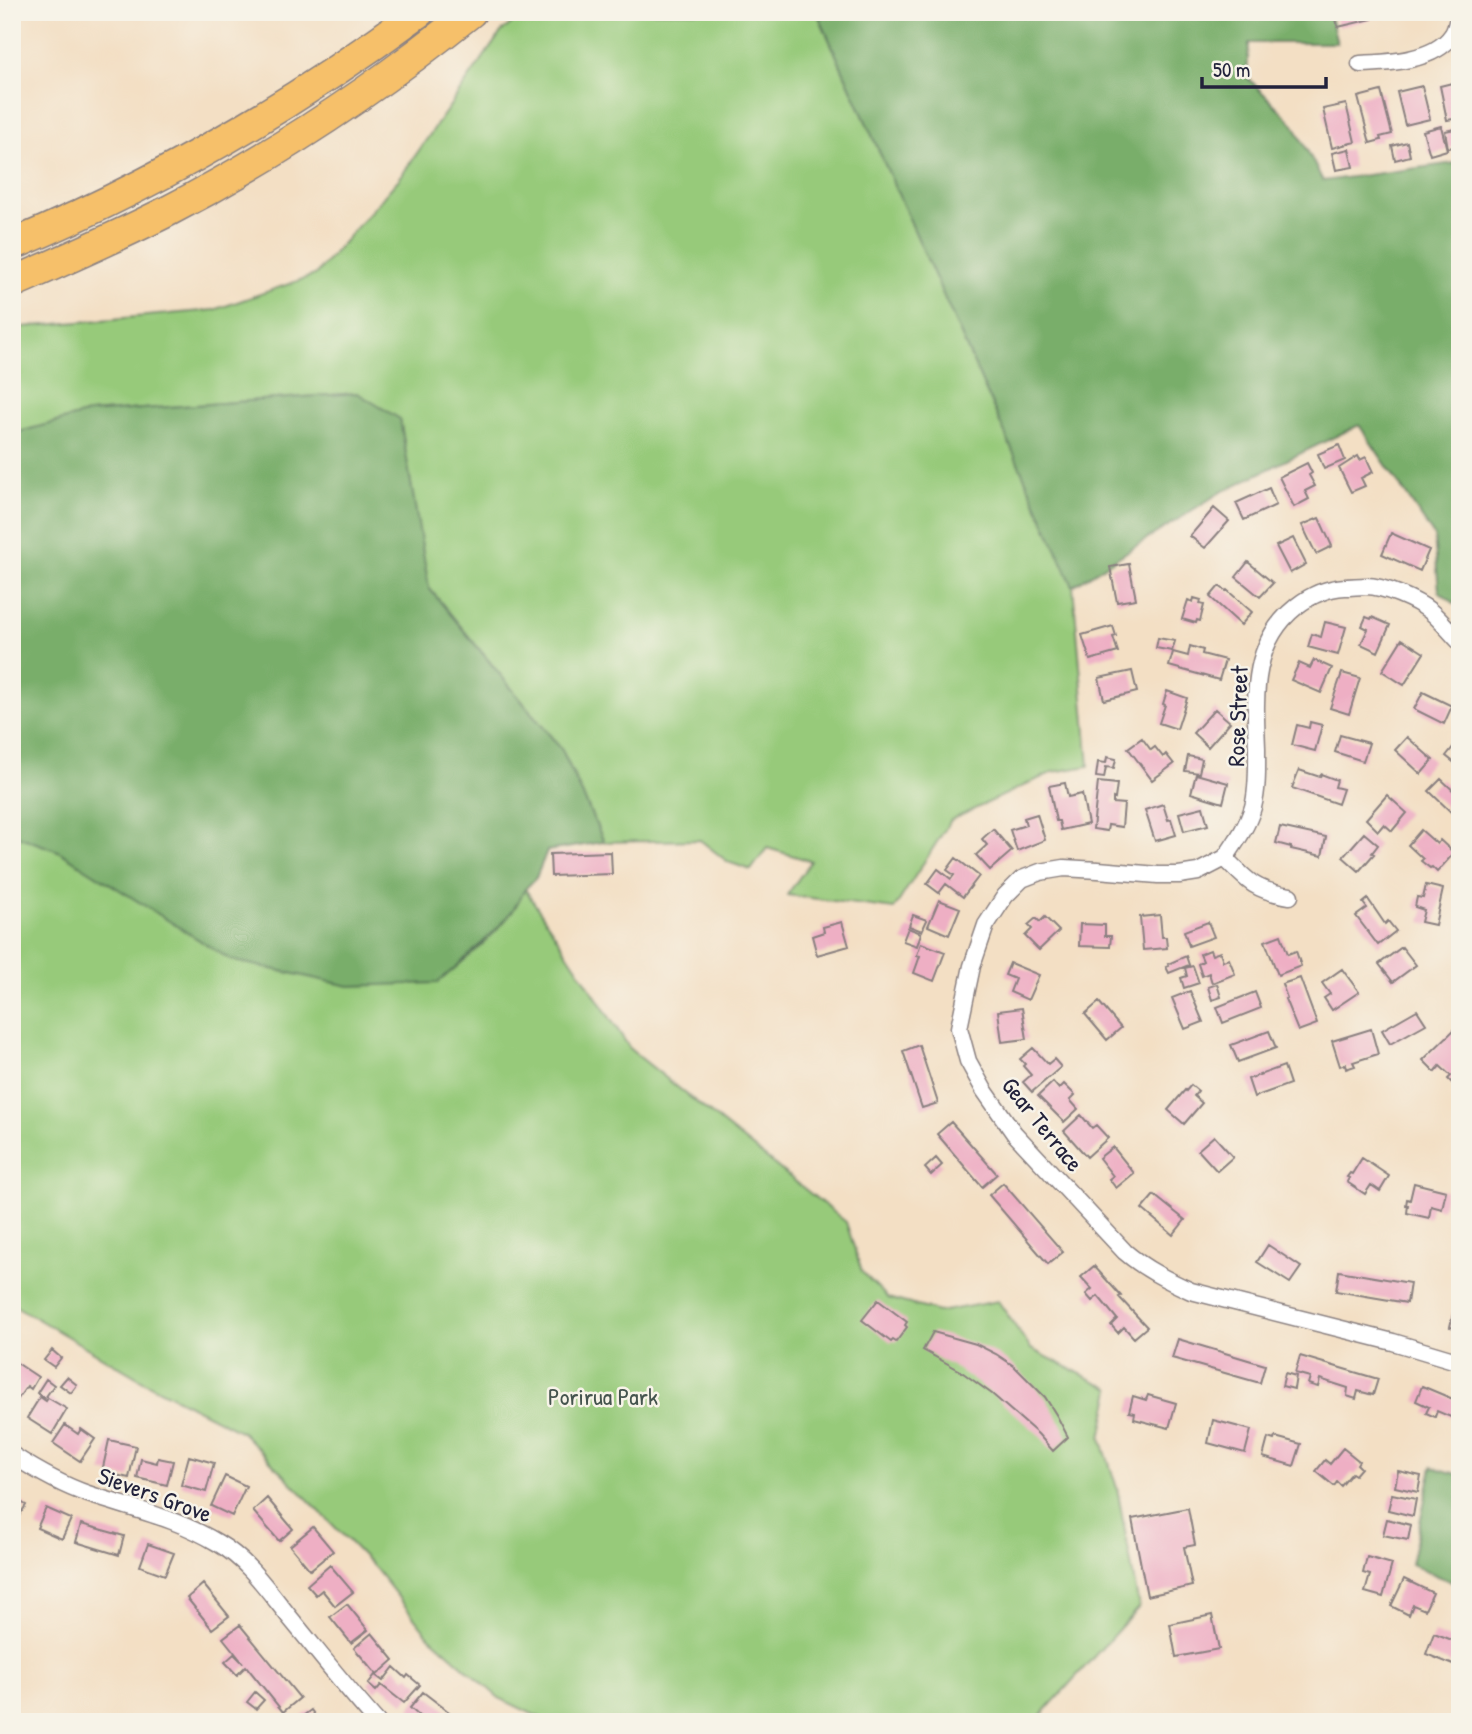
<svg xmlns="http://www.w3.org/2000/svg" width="1472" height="1734" font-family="'Patrick Hand',sans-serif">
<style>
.green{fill:#97ca7a;stroke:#5c765a;stroke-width:2}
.forest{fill:#79ae6a;stroke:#4e6852;stroke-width:2}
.building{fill:#eeafc4}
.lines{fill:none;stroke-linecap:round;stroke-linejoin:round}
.minor-casing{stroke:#8a8080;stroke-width:19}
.motorway-casing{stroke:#8a8080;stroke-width:33}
.minor{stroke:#fff;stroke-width:16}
.motorway{stroke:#f6c06b;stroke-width:30}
.labels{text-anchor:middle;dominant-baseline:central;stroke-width:5;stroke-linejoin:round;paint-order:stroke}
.street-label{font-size:24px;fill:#22223b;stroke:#f7f3e8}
.park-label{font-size:24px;fill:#45544e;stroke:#f7f3e8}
</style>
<rect width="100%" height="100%" fill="#f7f3e8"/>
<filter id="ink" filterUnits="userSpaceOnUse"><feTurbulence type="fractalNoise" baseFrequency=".0143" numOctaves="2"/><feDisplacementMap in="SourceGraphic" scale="14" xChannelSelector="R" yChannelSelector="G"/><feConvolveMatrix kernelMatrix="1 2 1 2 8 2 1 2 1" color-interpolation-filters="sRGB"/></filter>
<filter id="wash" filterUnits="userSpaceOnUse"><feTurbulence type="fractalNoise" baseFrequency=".00686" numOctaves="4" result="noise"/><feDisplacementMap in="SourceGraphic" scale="28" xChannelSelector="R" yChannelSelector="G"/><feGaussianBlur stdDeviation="1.57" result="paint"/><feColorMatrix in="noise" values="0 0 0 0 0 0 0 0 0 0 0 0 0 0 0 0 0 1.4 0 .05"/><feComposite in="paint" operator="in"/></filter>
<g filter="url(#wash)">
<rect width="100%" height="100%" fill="#f3dfc4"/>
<!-- green -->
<path class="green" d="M526 12H817L1073 586 1089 766 1053 772 951 820 894 909 787 895 811 861 767 848 751 870 728 862 700 840 604 842 562 750 429 588 400 419 357 393 89 413 12 434V328L214 310 315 275 399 179 502 31Z
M12 834 437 983C461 963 497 935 514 909 518 903 521 896 525 889L631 1050 846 1222 862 1272 888 1298 939 1312 998 1301 1031 1349 1111 1389 1101 1438 1117 1488 1139 1607 1035 1722H549L499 1698 429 1636 375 1568 242 1432 152 1386 12 1304Z"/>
<!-- forest -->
<path class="forest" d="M817 12H1329L1337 43H1249L1247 77 1293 123 1323 181 1454 163 1460 174V608L1439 591 1434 536 1359 425 1221 492 1073 586Z
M357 393 400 419 429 588 562 750 604 842 547 851 536 878 525 889 513 910 494 932 456 967 437 983 349 986 231 960 58 851 12 834V434L89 413Z
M1432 1467 1460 1475V1586L1411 1564Z"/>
<g id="blocks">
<!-- building -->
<path class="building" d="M1334 12H1370L1372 19 1338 27Z
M1460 81V118L1447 120 1440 86Z
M1422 86 1430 119 1405 125 1397 92Z
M1381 91 1392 134 1380 137 1381 140 1370 143 1358 97Z
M1346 104 1355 142 1332 148 1323 109Z
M1441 126 1447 150 1430 155 1423 131Z
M1455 129 1458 146 1448 148 1445 131Z
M1407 142 1410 156 1395 160 1392 146Z
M1349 149 1353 167 1336 170 1332 153Z
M1339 445 1345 460 1324 469 1318 454Z
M1358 456 1360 460 1366 457 1373 472 1361 478 1365 486 1351 492 1339 468Z
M1307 463 1312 473 1309 475 1315 486 1305 491 1309 499 1294 507 1279 477Z
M1269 488 1276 505 1244 520 1236 503Z
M1214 508 1229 521 1205 548 1190 536Z
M1319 518 1332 546 1316 554 1302 525Z
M1391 533 1429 550 1420 571 1382 554Z
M1293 538 1306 564 1290 573 1276 546Z
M1248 562 1273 583 1260 597 1236 577Z
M1129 564 1136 599 1117 602 1110 567Z
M1219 586 1226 591 1227 590 1252 612 1241 625 1210 597Z
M1194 598 1201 600 1200 604 1204 605 1200 621 1197 620 1196 623 1182 619 1188 600 1193 602Z
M1366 617 1371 619 1372 617 1390 625 1378 652 1361 644 1368 629 1362 626Z
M1325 622 1346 627 1338 655 1308 647 1312 634 1321 637Z
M1113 626 1116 636 1113 637 1118 652 1090 660 1082 635Z
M1158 638 1175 641 1172 651 1156 648Z
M1402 639 1424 653 1404 685 1382 671Z
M1190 646 1203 650 1202 654 1225 660 1219 680 1169 666 1173 652 1188 656Z
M1314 660 1332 668 1321 693 1291 680 1299 663 1310 668Z
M1132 671 1137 692 1104 700 1099 678Z
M1342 673 1360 678 1349 714 1330 708Z
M1167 691 1187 698 1177 729 1159 723 1165 705 1163 704Z
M1423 692 1452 706 1444 724 1414 709Z
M1215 709 1230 722 1208 747 1193 733Z
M1310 722 1322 725 1315 751 1292 745 1297 725 1309 728Z
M1340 735 1369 743 1363 761 1335 752Z
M1407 737 1433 760 1421 774 1395 750Z
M1142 738 1151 750 1155 747 1163 757 1166 754 1174 764 1152 780 1128 748Z
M1458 741 1460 743V759L1456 764 1446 756Z
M1188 756 1202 759 1199 773 1185 771Z
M1107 757 1116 759 1114 768 1106 767 1104 778 1096 777 1098 762 1106 763Z
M1299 770 1320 777 1321 774 1337 780 1335 787 1343 789 1338 804 1292 788Z
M1196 774 1228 783 1223 803 1191 793Z
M1441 779 1460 797V805L1452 813 1429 791Z
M1098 782 1117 784 1115 799 1113 798V803L1124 804 1122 827 1108 825 1107 831 1093 829Z
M1065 783 1068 797 1082 794 1088 824 1061 830 1059 821H1056L1049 786Z
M1387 795 1407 813 1392 831 1384 824 1378 831 1366 819Z
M1163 804 1168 820 1171 819 1176 835 1155 841 1145 810Z
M1203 807 1208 825 1184 831 1179 813Z
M1037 814 1045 840 1017 851 1010 830 1026 825 1024 818Z
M1280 827 1326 837 1322 856 1291 849V847L1276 843Z
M993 829 1012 851 990 870 976 855 987 845 982 839Z
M1421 830 1437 844 1440 840 1454 853 1437 872 1432 867 1430 868 1421 861 1423 859 1408 845Z
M1364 833 1378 845 1372 853 1374 854 1359 871 1343 857Z
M611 852 612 874 551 876 550 854Z
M956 858 979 876 963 897 946 884 939 893 927 884 938 869 951 879 954 875 947 870Z
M1426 885 1443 889 1435 925 1421 922 1424 910 1415 907 1417 897 1423 898Z
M1368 899 1385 924 1388 921 1396 931 1378 945 1356 916 1367 908 1363 903Z
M939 900 960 908 949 935 928 926Z
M913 915 927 920 922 931 909 926Z
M1160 915 1162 937H1166L1167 948 1143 950 1140 917Z
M1045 917 1059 931 1039 950 1025 936 1032 929 1028 925 1036 918 1040 922Z
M842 922 849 946 817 955 812 936 824 932 823 927Z
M1208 922 1214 937 1189 946 1184 931Z
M1080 924 1105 925V936H1111L1110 947 1079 946Z
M908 928 921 933 917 946 903 941Z
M1281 935 1288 954 1296 951 1301 966 1278 975 1265 941Z
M921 943 945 952 934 981 914 973 920 956 917 955Z
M1402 947 1416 965 1393 982 1379 964Z
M1210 950 1212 955 1220 952 1223 961 1229 959 1235 974 1212 983 1209 973 1202 976 1198 964 1203 961 1200 954Z
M1186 956 1189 965 1169 973 1166 967 1169 966 1168 964Z
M1010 963 1039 975 1028 1000 1010 992 1015 979 1005 975Z
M1193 966 1199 983 1184 988 1181 978 1187 976 1185 968Z
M1342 969 1359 992 1332 1010 1324 998 1330 994 1322 983Z
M1300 978 1317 1024 1298 1031 1285 999 1287 998 1282 984Z
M1217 984 1221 997 1212 1000 1208 987Z
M1190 991 1203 1022 1185 1029 1172 998Z
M1255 992 1261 1008 1223 1023 1217 1007Z
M1099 1002 1121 1028 1107 1040 1085 1014Z
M1022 1008 1027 1039 1002 1042 998 1011Z
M1417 1010 1426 1024 1390 1044 1382 1030Z
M1460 1024V1058L1458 1060 1460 1062 1458 1069 1460 1070V1091L1448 1079 1451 1076 1440 1066 1435 1072 1423 1060Z
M1371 1029 1378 1054 1353 1062 1355 1066 1346 1069 1345 1064 1340 1066 1332 1041Z
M1269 1031 1276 1048 1238 1062 1231 1045Z
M919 1045 938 1103 922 1108 903 1051Z
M1033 1048 1048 1064 1054 1059 1061 1067 1032 1092 1023 1082 1031 1075 1023 1066 1025 1064 1020 1059Z
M1284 1066 1290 1084 1254 1097 1248 1079Z
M1053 1082 1059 1089 1064 1084 1075 1095 1070 1100 1078 1109 1064 1122 1038 1096Z
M1191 1085 1198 1091 1194 1096 1202 1103 1184 1124 1168 1110 1185 1090 1186 1091Z
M1081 1115 1092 1128 1096 1125 1108 1138 1087 1157 1064 1131Z
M951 1122 997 1174 982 1187 937 1134Z
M1214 1136 1233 1157 1217 1171 1198 1150Z
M1113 1147 1134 1173 1116 1188 1109 1179 1113 1176 1099 1158Z
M936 1158 942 1165 931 1175 925 1168Z
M1362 1158 1389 1176 1380 1191 1371 1185 1365 1194 1347 1182 1349 1178 1347 1177 1350 1173 1352 1174Z
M1003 1183 1063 1252 1048 1264 989 1195Z
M1414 1183 1446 1191 1442 1209 1431 1206 1429 1218 1407 1213 1408 1205H1406L1407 1199 1410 1200Z
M1154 1195 1185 1220 1173 1235 1142 1209Z
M1268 1245 1301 1267 1290 1283 1257 1262Z
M1094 1266 1121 1296 1119 1297 1147 1327 1134 1338 1124 1327 1118 1333 1111 1325 1117 1319 1098 1296 1092 1301 1086 1294 1092 1289 1081 1277Z
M1339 1271 1410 1283 1407 1303 1336 1291Z
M878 1300 907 1322 905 1325 907 1327 896 1342 893 1340 891 1342 862 1320Z
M1454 1309 1460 1310V1329L1450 1327Z
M933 1332 976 1344 996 1354 1014 1366 1045 1397 1057 1416 1068 1437 1053 1451 1038 1434 992 1394 959 1370 923 1350Z
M1178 1339 1265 1365 1260 1383 1172 1358Z
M52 1350 61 1358 54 1367 44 1360Z
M1300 1356 1378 1379 1373 1395 1358 1391 1356 1399 1347 1396 1348 1388 1320 1379 1318 1387 1308 1384 1310 1377 1295 1373Z
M17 1363 38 1377 31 1389 27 1386 15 1403 12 1401V1370Z
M1285 1373 1296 1376 1294 1389 1282 1386Z
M67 1377 77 1385 71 1393 60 1385Z
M46 1379 54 1385 45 1398 37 1393Z
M1422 1386 1460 1402V1421L1437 1411 1435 1417 1426 1413 1429 1407 1416 1401Z
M1148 1395 1176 1403 1169 1428 1134 1419 1135 1413 1129 1412 1133 1396 1146 1400Z
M40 1397 46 1401 48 1398 67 1409 52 1434 27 1418Z
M1213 1420 1251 1430 1245 1453 1208 1443Z
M65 1425 78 1434 81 1429 95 1439 80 1461 53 1443Z
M1275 1437 1301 1444 1294 1466 1263 1457 1268 1438 1274 1440Z
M109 1440 136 1446 129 1478 102 1472Z
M1343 1448 1359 1461 1357 1464 1361 1468 1355 1475 1352 1473 1341 1486 1337 1482 1334 1486 1316 1471 1325 1460 1330 1464Z
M189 1456 214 1463 206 1492 181 1485Z
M158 1458 173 1461 167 1485 137 1478 141 1459 157 1463Z
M1398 1471 1421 1476 1418 1492 1395 1487Z
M225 1476 246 1486 232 1516 211 1506Z
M1392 1494 1416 1499 1413 1516 1388 1510Z
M12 1497 26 1505 12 1527Z
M267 1498 293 1529 279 1541 253 1511Z
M46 1508 71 1519 62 1539 37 1528Z
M1188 1508 1195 1545 1184 1547 1192 1586 1147 1596 1132 1519Z
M1387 1519 1411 1525 1408 1540 1383 1535Z
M81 1524 124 1536 119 1555 76 1542Z
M313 1527 333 1551 310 1570 290 1546Z
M148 1544 174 1553 165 1575 140 1566Z
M1367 1557 1392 1564 1383 1597 1365 1592 1370 1575 1363 1573Z
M330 1565 353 1592 335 1606 322 1590 316 1595 307 1585Z
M1404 1579 1433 1593 1425 1610 1413 1605 1409 1615 1391 1606Z
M203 1584 229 1616 212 1629 187 1598Z
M347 1604 368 1630 351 1643 330 1617Z
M1212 1615 1219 1649 1176 1657 1170 1624Z
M240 1625 300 1698 283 1712 246 1666 237 1675 225 1662 234 1654 243 1663 223 1638Z
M372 1633 394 1660 377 1675 354 1648Z
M1434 1633 1460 1643V1656L1456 1666 1426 1654Z
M394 1667 406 1678 408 1675 420 1685 404 1703 381 1685 376 1691 368 1684 375 1675 383 1681Z
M255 1692 264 1700 256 1709 247 1702Z
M423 1692 449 1712 441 1722H426L410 1708Z
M311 1710 320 1722H295Z"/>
</g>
</g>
<g filter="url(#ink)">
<use href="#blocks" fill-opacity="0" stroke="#8a8080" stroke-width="2"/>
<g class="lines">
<defs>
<path id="minor" d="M1360 64C1388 63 1435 61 1452 35 1456 30 1457 21 1459 14
M1225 858 1198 872 1179 875H1158L1098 870 1064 868 1040 872 1022 879 1005 896 986 925 972 966 959 1028 968 1061 984 1090 1014 1133 1125 1252C1145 1269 1167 1280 1191 1291L1393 1342 1460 1362
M1290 896C1256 891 1248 882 1225 858 1236 842 1248 825 1253 807 1258 788 1257 767 1257 748 1255 696 1251 642 1297 606 1311 595 1327 588 1345 587 1352 587 1359 586 1366 586 1384 586 1416 600 1430 611 1441 620 1450 632 1460 642
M12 1455C37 1471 61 1485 88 1494 135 1510 175 1517 218 1543 249 1561 269 1592 291 1619 320 1654 347 1689 377 1722"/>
<path id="motorway" d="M12 245C157 184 292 106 419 12
M12 283C64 260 117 237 168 211 275 156 377 88 471 12"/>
</defs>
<!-- minor casing -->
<use href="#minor" class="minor-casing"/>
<!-- motorway casing -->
<use href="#motorway" class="motorway-casing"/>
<!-- minor -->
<use href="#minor" class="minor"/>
<!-- motorway -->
<use href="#motorway" class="motorway"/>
</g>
</g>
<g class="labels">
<!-- street labels -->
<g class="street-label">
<text transform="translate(1237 716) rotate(-88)">Rose Street</text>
<text transform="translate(1043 1124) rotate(51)">Gear Terrace</text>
<text transform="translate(155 1494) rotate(20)">Sievers Grove</text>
</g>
<!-- park labels -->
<g class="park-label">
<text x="603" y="1396">Porirua Park</text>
</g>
</g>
<!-- margin -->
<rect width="1472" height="1734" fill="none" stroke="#f7f3e8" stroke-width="42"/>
<!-- scale -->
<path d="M1202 77v10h124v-10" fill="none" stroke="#22223b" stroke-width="3.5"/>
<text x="1213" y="77" font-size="21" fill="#22223b" stroke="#f7f3e8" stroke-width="5" paint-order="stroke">50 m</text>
</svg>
